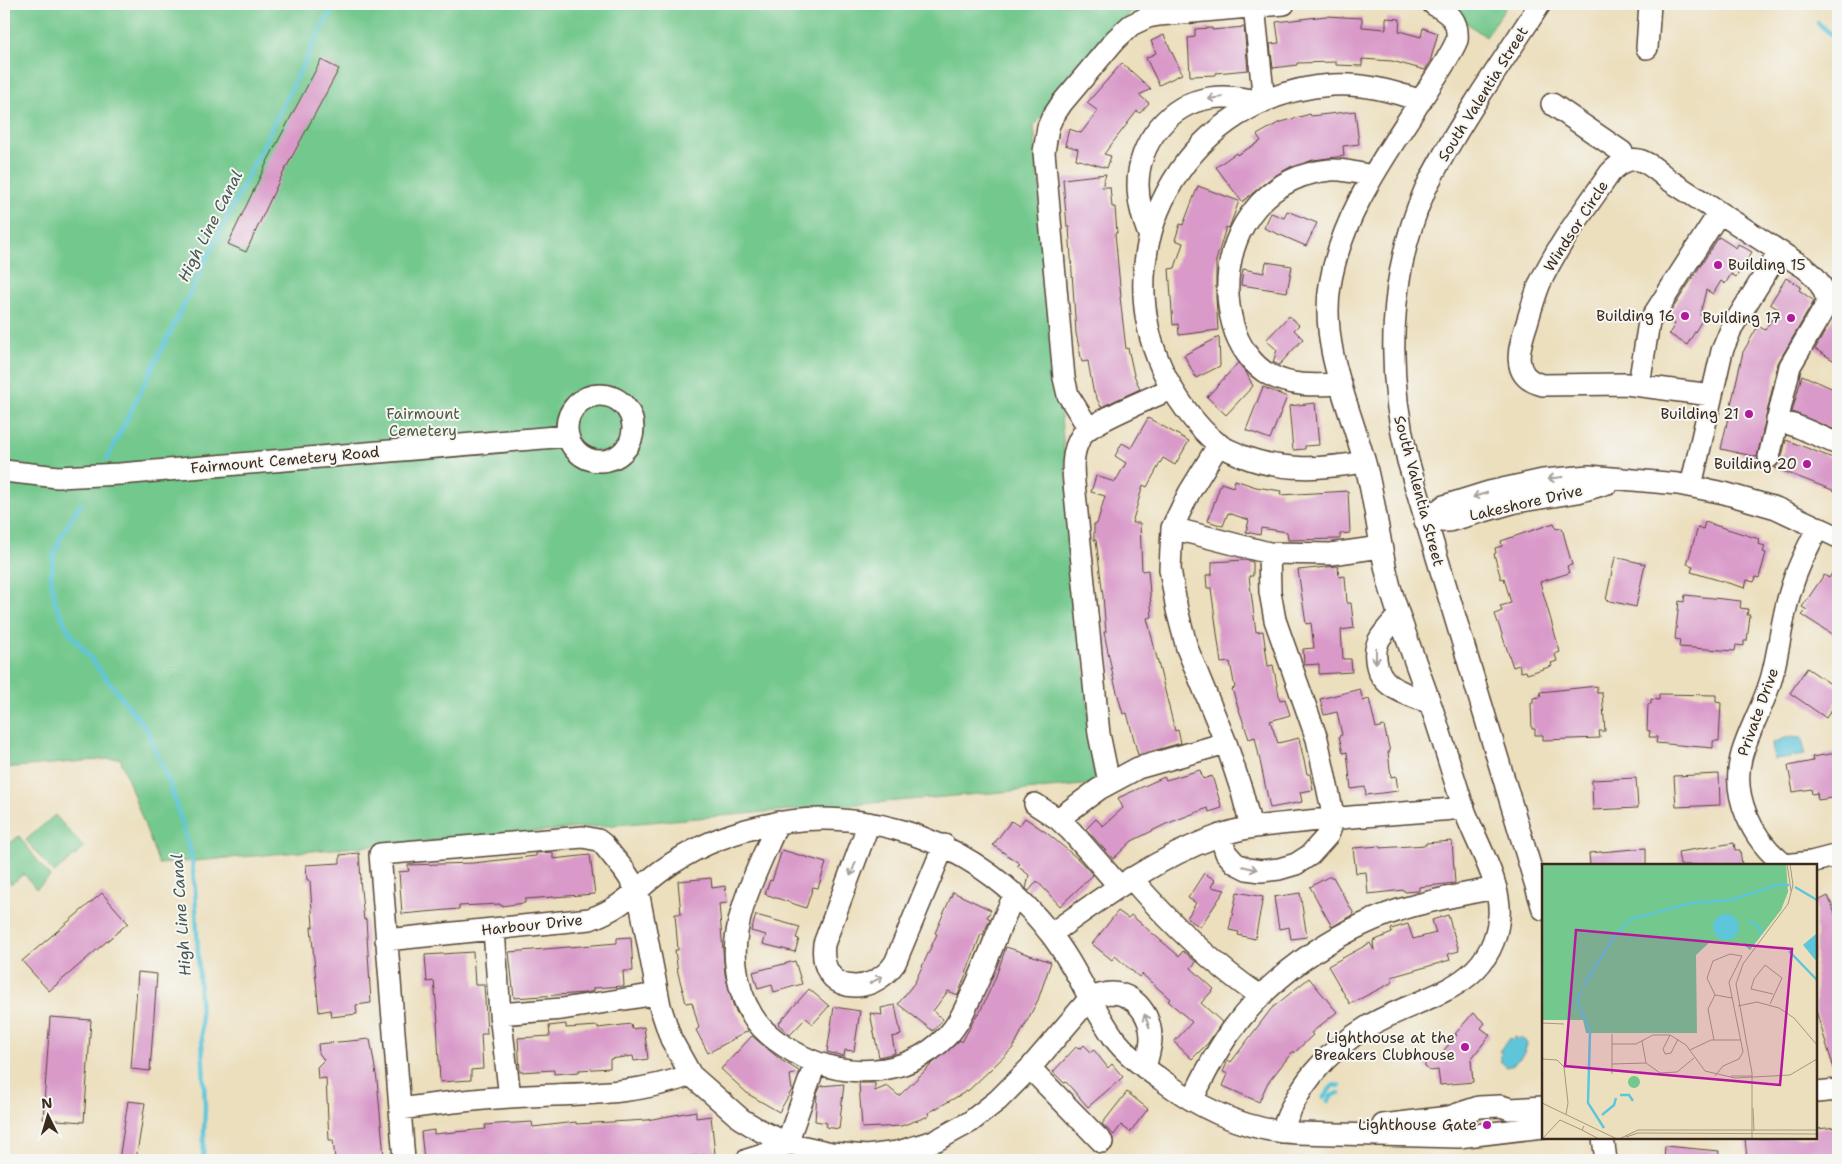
<svg xmlns="http://www.w3.org/2000/svg" width="1842" height="1164" font-family="'Shantell Sans',sans-serif">
<style>
.green{fill:#73c88d;stroke:#577956}
.water{fill:#5ec6da;stroke:#4c787c}
.lines{fill:none;stroke-linecap:round;stroke-linejoin:round}
.stream{stroke:#5ec6da;stroke-width:4.5}
.building{fill:#d99ac9}
.minor-casing{stroke:#564536;stroke-width:24}
.minor{stroke:#fff;stroke-width:21}
.oneway{stroke:#a79f9a}
.poi-dot{fill:#b5179e;stroke:#f6f6f2;stroke-width:2}
.labels{text-anchor:middle;dominant-baseline:central;stroke-width:4;stroke-linejoin:round;paint-order:stroke}
.street-label{font-size:15px;fill:#3b2a1e;stroke:#f6f6f2}
.poi-label{font-size:15px;fill:#3b2a1e;stroke:#f6f6f2;text-anchor:end}
.park-label{font-size:15px;fill:#4c593f;stroke:#f6f6f2}
.water-label{font-size:16px;font-style:italic;fill:#465956;stroke:#f6f6f2}
.inset-river{fill:none;stroke:#5ec6da;stroke-width:2.5}
.inset-road{fill:none;stroke:#a5977e;stroke-width:1}
.view{fill:#b5179e;fill-opacity:0.15;stroke:#b5179e;stroke-width:2.5}
.inset-edge{fill:none;stroke:#3b2a1e;stroke-width:2.5}
</style>
<rect width="100%" height="100%" fill="#f6f6f2"/>
<filter id="ink" filterUnits="userSpaceOnUse"><feTurbulence type="fractalNoise" baseFrequency=".02" numOctaves="2"/><feDisplacementMap in="SourceGraphic" scale="10" xChannelSelector="R" yChannelSelector="G"/><feConvolveMatrix kernelMatrix="1 2 1 2 8 2 1 2 1" color-interpolation-filters="sRGB"/></filter>
<filter id="wash" filterUnits="userSpaceOnUse"><feTurbulence type="fractalNoise" baseFrequency=".0096" numOctaves="4" result="noise"/><feDisplacementMap in="SourceGraphic" scale="20" xChannelSelector="R" yChannelSelector="G"/><feGaussianBlur stdDeviation="1.12" result="paint"/><feColorMatrix in="noise" values="0 0 0 0 0 0 0 0 0 0 0 0 0 0 0 0 0 1.4 0 .05"/><feComposite in="paint" operator="in"/></filter>
<g filter="url(#wash)">
<rect width="100%" height="100%" fill="#ecdfbe"/>
<!-- green -->
<path class="green" d="M4 4H1216L1132 11 1034 126 1095 784 159 864 120 758 4 768Z
M1440 4H1508L1486 37Z
M55 815 84 848 54 873 26 840Z
M19 836 50 877 36 889 24 874 11 884 4 875V872L6 870 4 866V848Z"/>
<!-- water -->
<path class="water" d="M1788 737 1802 738 1805 755 1774 759 1772 743Z
M1515 1037 1518 1040 1520 1037 1527 1043C1526 1054 1517 1063 1507 1067L1500 1061 1502 1058 1499 1056 1502 1053 1499 1051 1510 1038 1513 1040Z"/>
<g class="lines">
<!-- stream -->
<path class="stream" d="M1818 23 1838 40
M107 459 321 29 336 4
M81 503 63 533 54 554 51 577 55 602 68 630 148 731 170 785 191 853 195 889 205 1106 203 1160
M1324 1097 1333 1085 1340 1086
M1328 1101 1331 1096 1339 1093"/>
</g>
<g id="blocks">
<!-- building -->
<path class="building" d="M1326 16 1362 18V27L1386 29V18L1400 19 1399 31 1421 37 1423 28 1438 33 1430 62 1425 70 1392 61 1362 59V66L1336 65V62L1297 63V65L1273 68 1270 44 1279 43 1276 22Z
M1244 27 1248 70 1216 73V75L1190 76 1188 38 1195 37V29L1212 28V30Z
M1164 35 1182 74 1159 85 1146 58 1156 53 1151 41Z
M321 60 339 69 280 179 246 252 228 244 269 158Z
M1122 63 1151 89 1139 95 1149 103 1140 113 1137 111 1104 154 1111 156 1107 168 1076 159 1078 149 1065 145 1069 129 1081 133 1098 111 1087 103Z
M1355 111 1359 144 1343 146 1344 156 1313 160 1291 168 1292 166 1271 178 1242 202 1216 167 1236 153 1237 155 1261 141 1257 135 1278 123 1310 114 1311 116Z
M1106 174 1102 187H1110L1112 207H1115L1117 233H1115L1121 297H1120L1126 349 1128 348 1134 375 1140 389 1101 407 1093 390 1088 361 1082 362 1076 333 1069 227H1067L1063 179Z
M1198 186 1239 201 1229 228 1226 227 1216 261V298L1218 330 1179 335 1178 324 1173 325 1169 269 1175 268 1183 243 1175 240 1180 224 1183 225Z
M1287 211 1317 223 1306 246 1264 228 1271 213 1284 218Z
M1719 237 1736 248 1738 244 1752 252 1736 277 1731 274 1725 284 1721 281 1713 294 1706 290 1700 315 1704 317 1687 345 1669 334 1675 324 1666 319Z
M1266 262 1292 266 1287 292 1241 285 1243 269 1264 273Z
M1786 278 1801 287 1799 290 1814 301 1778 363 1757 457 1721 449 1743 352 1758 326 1765 330 1778 309 1770 304Z
M1838 309V363L1815 349Z
M1289 316 1299 325 1294 330 1303 339 1279 365 1273 362 1277 350 1266 340Z
M1219 337 1220 366 1196 378 1184 355Z
M1238 363 1246 372 1253 386 1226 415 1207 397Z
M1802 375 1838 391V431L1792 412Z
M1263 387 1287 397 1270 439 1246 430Z
M1315 403 1319 445 1305 446V449L1293 450 1289 406Z
M1148 418 1189 441 1175 465 1163 458 1147 487 1143 485 1132 523H1140L1142 571 1148 570 1152 617 1147 618 1175 731 1178 730 1181 743 1138 755 1127 713 1123 714 1114 681 1104 632H1106L1103 596 1096 540H1094V524H1097L1105 496 1091 492 1096 476 1115 482 1126 463 1115 456 1122 443 1131 448Z
M1786 440 1838 460V483L1835 491 1775 468 1781 460Z
M1235 480 1256 487 1281 491 1280 495 1348 491 1350 533 1340 534V539L1288 540 1287 532 1261 528 1260 535 1246 532 1249 520 1228 513 1223 526 1208 521 1221 483 1233 487Z
M1705 522 1759 539 1758 544 1765 546 1763 552 1766 553 1759 578 1756 577 1754 582 1747 580 1745 588 1691 572 1693 566 1687 564 1698 527 1703 529Z
M1554 523 1556 529 1562 528 1572 565 1567 566 1569 573 1540 582 1560 652 1555 654 1557 661 1551 663 1552 666 1527 674 1526 671 1521 672 1519 665 1513 667 1495 614 1502 611 1500 606 1511 603 1504 578 1501 579 1494 554 1496 553 1495 548 1502 546 1501 541Z
M1615 557 1645 564 1636 607 1606 600Z
M1245 560 1253 562V576H1249L1256 632 1263 631 1268 666 1273 665 1280 700 1285 699 1290 715 1270 721 1278 743 1299 738 1307 774H1310L1313 790 1300 792 1302 802 1270 808 1255 737 1249 739 1232 689 1235 688 1230 662 1221 663 1211 588H1207L1206 575H1212V562Z
M1838 564V638L1802 615 1807 610 1802 607 1824 575 1829 578Z
M1338 566 1339 577 1345 576 1347 603H1351L1354 628 1341 630 1343 659H1351L1352 672 1319 674V664L1304 665V664L1303 649 1314 648 1311 623 1306 624 1298 570Z
M1685 595 1741 601 1740 608 1748 609 1747 615H1750L1747 641H1744V646L1736 645 1735 651 1679 647 1680 640 1675 639 1679 601 1684 602Z
M1807 668 1838 689V700L1826 718 1790 693Z
M1597 686V693H1602L1605 731H1599L1600 738 1543 740V735H1535V729H1532L1531 703H1533V698L1541 697 1540 692Z
M1360 689 1363 701 1369 699 1376 728 1384 726 1390 752H1388L1391 777 1396 776 1398 791 1366 795 1365 787 1351 789 1347 752 1343 753 1339 736 1342 735 1337 712 1324 715 1320 699Z
M1659 694 1716 695V702L1721 703 1719 741H1713V748L1656 743 1657 737H1649L1650 731 1647 730 1648 704H1651V699L1659 700Z
M1837 753 1838 797 1818 800 1817 793 1812 794 1811 789 1793 792 1788 766 1813 761 1812 757Z
M1200 770 1203 779 1212 776 1222 808 1209 812 1208 808 1166 824 1132 841 1113 859 1086 829 1096 819 1103 826 1123 808 1118 798 1164 777 1166 780Z
M1719 774 1720 805 1676 807 1674 776Z
M1636 778 1638 808 1593 810 1592 780Z
M1025 818 1047 833 1078 859 1093 875 1060 906 1037 881 1029 891 1026 889 1029 875 1017 866 1020 864 993 845 1011 821 1019 826Z
M1452 841 1455 883 1419 887V891L1405 892 1404 890 1368 894 1366 872 1356 873 1353 848 1380 846V848L1426 845V843Z
M1734 843 1735 850H1740L1742 865H1680L1678 852Z
M1646 848V865H1590L1589 853Z
M782 850 826 863 818 888 813 887 806 908 765 894 770 880 772 881Z
M553 852V859L590 855 595 894 525 899V903L501 906 500 904 459 906V909L402 914 399 872 409 871 408 865 473 863 536 856V853Z
M359 853 361 879H360L364 920 366 919 371 1003 356 1005 357 1014 331 1017 330 1010 319 1012 311 927H313L310 880H307L306 865 340 863V855Z
M1204 873 1215 880 1211 887 1225 890 1200 927 1187 918 1196 903 1188 898Z
M1328 877H1333L1354 914 1332 927 1310 887Z
M711 878 712 888 725 886 727 903 719 904 725 974 734 1008 748 1031 708 1053 696 1030 699 1028 692 1002 686 1003 678 973 675 950H678L675 914H681L678 881Z
M953 892 991 910 987 917 990 919 983 935 981 934 958 995 948 991 933 1011 943 1019 933 1031 898 1004 915 982 937 934 935 933Z
M1237 892 1263 897 1255 939 1238 935 1239 932 1229 930Z
M102 893 128 923 49 991 22 961Z
M1300 893 1307 937 1291 939 1289 927 1279 929 1274 897Z
M1828 896 1838 921V1071L1835 1072 1816 1011V902Z
M1118 911 1128 918 1131 915 1179 956 1183 951 1196 962 1191 968 1214 989 1201 1003 1222 1022 1208 1043 1192 1059 1174 1042 1192 1022 1168 1001 1170 999 1142 974 1139 977 1115 956 1112 960 1092 944Z
M756 915 800 927 796 938 799 939 795 952 763 944 766 935 751 931Z
M1448 915 1459 951 1448 954 1450 960 1391 977 1393 982 1350 1004 1328 966 1370 943 1374 950 1373 941 1392 933 1391 929 1408 924 1413 939 1436 933 1432 920Z
M631 937 633 971H623L624 986 593 988V991L585 993 514 998 509 952 617 943V938Z
M1006 947 1051 962 1038 1000 1013 1048 969 1090 928 1113 929 1116 901 1126 862 1128 859 1083H875V1091L887 1086 899 1096 933 1063 960 1040 962 1042 978 1013 979 1014 995 979Z
M473 952 475 985H484L485 1000 487 1034H481L483 1069 471 1070V1080L440 1082 437 1022H438L434 981 427 982 425 955Z
M795 961 802 984 774 992 772 985 758 989 753 972Z
M138 972 157 974 150 1071 131 1069Z
M1309 978 1337 1012 1311 1033 1313 1035 1294 1053 1293 1051 1267 1084 1259 1102 1223 1086 1228 1074 1223 1072 1228 1060 1231 1062 1271 1009Z
M809 989 829 1006 813 1024 806 1018 790 1035 778 1024Z
M895 1005 901 1035 892 1037 895 1053 879 1057 870 1013 882 1015 881 1008Z
M834 1007 860 1011 854 1051 845 1050 844 1056 827 1052Z
M1473 1013 1485 1023 1481 1028 1490 1035 1471 1059 1473 1082 1440 1085 1438 1070 1430 1071 1425 1067V1061L1429 1056H1439L1457 1035 1455 1034Z
M50 1017 91 1020 84 1122 43 1119Z
M566 1024V1028L598 1026V1028L631 1024 632 1029 644 1027 648 1059 634 1061 633 1056 610 1059V1068L579 1070V1072L554 1074V1070L520 1072 518 1038 550 1036 549 1026Z
M752 1036 781 1060 799 1071V1073L790 1075 792 1090 779 1112 748 1094 721 1069Z
M370 1039 377 1080 384 1156 335 1160 333 1140H329L326 1078 318 1079 317 1067 324 1060 319 1053 318 1044Z
M1084 1045 1091 1052 1094 1050 1108 1068 1112 1064 1123 1077 1088 1107 1066 1082 1064 1083 1053 1072 1076 1047 1081 1048Z
M844 1084 839 1129 826 1127 827 1123 815 1121 817 1094 821 1086Z
M1127 1092 1148 1109 1130 1132 1121 1125 1114 1135 1102 1124Z
M128 1101 145 1103 136 1160H119Z
M696 1111V1118L711 1116 715 1154 654 1160H424L421 1132 434 1130V1134L486 1129 485 1125 498 1124 532 1122 533 1127 576 1122V1124L647 1120Z
M1838 1127V1160H1747L1745 1138H1816V1129Z
M1665 1146 1719 1151 1718 1160H1664Z"/>
</g>
</g>
<g filter="url(#ink)">
<use href="#blocks" fill-opacity="0" stroke="#564536" stroke-width="1"/>
<g class="lines">
<defs>
<path id="minor" d="M1540 4C1521 33 1501 63 1482 92 1462 124 1441 156 1425 190 1388 275 1386 372 1408 461L1543 909
M1647 48 1650 4
M1552 104 1622 152 1627 160
M1150 237C1143 220 1138 203 1138 185 1138 143 1169 104 1210 98 1228 95 1246 99 1264 102L1254 6
M1341 384C1317 385 1292 387 1270 375 1252 366 1238 344 1233 325 1213 254 1252 177 1330 170 1344 169 1358 173 1371 176
M1639 385 1649 322 1719 213
M1711 395 1626 384 1543 385C1509 377 1519 347 1527 323 1531 309 1535 295 1540 283 1558 244 1586 208 1610 173 1634 148 1647 162 1669 180L1805 268C1818 278 1823 287 1828 302L1790 366 1769 457
M567 428a33 33 0 1 1 66 0a33 33 0 1 1-66 0Z
M1777 420 1796 426 1838 444
M1088 427 1068 395 1064 378 1044 152 1048 127 1052 118 1062 103 1115 40 1131 25 1148 17 1159 15 1284 4
M1219 444 1189 493 1172 528 1170 569 1177 610 1187 648 1226 743 1242 792 1251 827
M1364 462C1323 469 1282 472 1242 456 1234 452 1225 449 1218 444 1195 426 1174 395 1162 369 1104 241 1191 94 1332 85 1363 83 1392 91 1421 101
M4 471 58 477 120 474 567 436
M1691 486 1722 351 1732 327 1779 252
M1425 521 1444 506 1489 492 1543 480 1589 476 1678 484 1724 493 1776 508 1838 537
M1425 521H1449L1516 502 1578 492 1608 483
M1818 527C1809 546 1798 565 1792 586 1782 615 1780 646 1772 676 1765 703 1750 727 1742 754 1730 795 1752 840 1785 865L1811 862 1838 855
M1172 528 1269 553 1331 554 1381 547
M1399 615C1392 623 1384 631 1379 640 1376 646 1375 652 1376 659 1378 688 1407 694 1430 703
M1109 782 1099 734 1075 493C1073 474 1070 452 1082 435 1091 422 1153 397 1171 389
M1035 804 1058 819 1071 831 1119 886
M1058 819 1099 789 1138 768 1226 743
M778 822C760 865 730 918 736 965 738 982 743 1001 752 1015 762 1032 778 1043 794 1052 843 1080 906 1078 947 1036 958 1025 965 1009 972 994 988 961 999 926 1015 894
M869 823 824 944C818 994 871 998 895 963L944 845
M1220 835 1226 853 1235 863 1247 869 1261 871 1279 869 1296 864 1310 855 1328 835 1334 819 1317 739 1275 620 1270 592 1269 553
M1131 878C1170 923 1211 963 1260 996
M494 930 500 1014 510 1097
M1051 934C1104 896 1156 858 1218 836 1244 826 1273 825 1300 822 1355 816 1409 813 1464 808
M386 940 590 919C624 907 634 891 661 871 690 850 723 835 758 827 867 800 981 844 1049 932 1075 964 1090 1004 1114 1038 1126 1054 1143 1067 1159 1078 1199 1108 1246 1131 1297 1133L1458 1137 1543 1127
M500 1014 562 1009 657 994
M1030 1068 1102 1142
M1816 1092 1838 1090
M1192 1100C1203 1078 1214 1054 1229 1034 1270 976 1333 932 1399 910 1431 900 1463 894 1496 888
M400 1109C436 1104 473 1099 510 1097 573 1093 630 1097 691 1075
M1383 1125 1449 1117 1479 1107 1501 1106 1510 1109 1543 1107
M1282 1132C1295 1088 1327 1051 1367 1027 1419 995 1492 992 1499 916 1502 881 1472 836 1462 803 1451 769 1441 734 1429 700 1416 663 1401 625 1390 587 1379 546 1376 504 1365 463 1349 405 1320 346 1330 285 1342 211 1390 150 1428 89 1438 73 1450 57 1457 40 1459 20 1449 13 1433 4
M1603 1138 1606 1160
M404 1160 380 854 583 837 598 840 603 844 624 870 638 891 660 1006 671 1039 691 1075 741 1119 761 1131 787 1143 831 1153 867 1156 898 1152 937 1140 970 1122 998 1100 1030 1068 1090 998C1097 996 1104 993 1112 993 1136 994 1151 1016 1151 1038 1151 1048 1147 1059 1145 1068
M747 1160 776 1151 787 1143 815 1064"/>
</defs>
<!-- minor casing -->
<use href="#minor" class="minor-casing"/>
<!-- minor -->
<use href="#minor" class="minor"/>
</g>
<!-- one-way arrows -->
<defs><path id="oneway-shaft" d="M-6 0H5M1.5-3L5.5 0L1.5 3" fill="none" stroke-width="1.6" stroke-linecap="round" stroke-linejoin="round" transform="scale(1.25)"/></defs>
<g class="oneway">
<use href="#oneway-shaft" transform="translate(1215 98) rotate(174)"/>
<use href="#oneway-shaft" transform="translate(1555 478) rotate(173)"/>
<use href="#oneway-shaft" transform="translate(1480 495) rotate(163)"/>
<use href="#oneway-shaft" transform="translate(1376 656) rotate(90)"/>
<use href="#oneway-shaft" transform="translate(1250 868) rotate(14)"/>
<use href="#oneway-shaft" transform="translate(853 869) rotate(111)"/>
<use href="#oneway-shaft" transform="translate(876 980) rotate(-28)"/>
<use href="#oneway-shaft" transform="translate(1147 1021) rotate(-110)"/>
</g>
</g>
<!-- markers -->
<g class="poi-dot">
<circle cx="1718" cy="265" r="5"/>
<circle cx="1685" cy="316" r="5"/>
<circle cx="1791" cy="318" r="5"/>
<circle cx="1749" cy="414" r="5"/>
<circle cx="1807" cy="464" r="5"/>
<circle cx="1465" cy="1047" r="5"/>
<circle cx="1487" cy="1125" r="5"/>
</g>
<g class="labels">
<!-- street labels -->
<g class="street-label">
<text transform="translate(1483 94) rotate(-58)">South Valentia Street</text>
<text transform="translate(1576 226) rotate(-57)">Windsor Circle</text>
<text transform="translate(285 460) rotate(-5)">Fairmount Cemetery Road</text>
<text transform="translate(1419 491) rotate(75)">South Valentia Street</text>
<text transform="translate(1526 503) rotate(-13)">Lakeshore Drive</text>
<text transform="translate(1758 712) rotate(-70)">Private Drive</text>
<text transform="translate(532 925) rotate(-6)">Harbour Drive</text>
</g>
<!-- poi labels -->
<g class="poi-label">
<text x="1728" y="265" text-anchor="start">Building 15</text>
<text x="1675" y="316">Building 16</text>
<text x="1781" y="318">Building 17</text>
<text x="1739" y="414">Building 21</text>
<text x="1797" y="464">Building 20</text>
<text x="1455" y="1038">Lighthouse at the<tspan x="1455" dy="17">Breakers Clubhouse</tspan></text>
<text x="1477" y="1125">Lighthouse Gate</text>
</g>
<!-- park labels -->
<g class="park-label">
<text x="423" y="414">Fairmount<tspan x="423" dy="17">Cemetery</tspan></text>
</g>
<!-- water labels -->
<g class="water-label">
<text transform="translate(210 226) rotate(-63)">High Line Canal</text>
<text transform="translate(181 915) rotate(-94)">High Line Canal</text>
</g>
</g>
<!-- overview -->
<g transform="translate(1542 864)">
<rect width="275" height="275" fill="#ecdfbe"/>
<path d="M0 0H244L246 28 239 46 208 86 200 79H167L154 91 155 169H44L41 156H0ZM86 218a6 6 0 1 1 12 0a6 6 0 1 1-12 0Z" fill="#73c88d"/>
<path d="M171 63a13 13 0 1 1 26 0a13 13 0 1 1-26 0ZM275 69V98L261 81Z" fill="#5ec6da"/>
<path class="inset-river" d="M253 23 275 36M206 57 217 63 219 71M247 87 275 116M42 121 72 73 89 55 149 39 189 36 234 21H247M39 126 35 137 48 168 46 239 62 264M78 231H87L91 237M60 251 72 241 74 234"/>
<path class="inset-road" d="M245 0 249 27M228 140 240 114 223 101 212 115 209 125 231 130M196 142 215 138 237 144 252 154 275 181M0 159 22 160M128 171 121 185 123 190 129 189 136 175M172 176 166 145 173 131M100 177 104 199 118 209 135 208 152 194M70 180H94L111 171H128L144 181 163 207 193 214 248 211 275 195M148 186 169 176H198M0 195 15 196 22 203 26 239 24 250M70 200 104 199M70 210V170M173 212 181 202 197 195 201 188 187 118 200 92 188 90 171 97 165 114 173 131 190 134M189 212H210M0 239 75 275M211 244 212 267M42 262 40 266 57 275M84 273 96 269 275 270M0 275 18 256 40 266M77 275 96 266H275M210 275V209L194 120 201 100 246 40 251 21 248 0"/>
<path class="view" d="M34 66 250 85 238 221 23 202Z"/>
<rect width="275" height="275" class="inset-edge"/>
</g>
<!-- margin -->
<rect width="1842" height="1164" fill="none" stroke="#f6f6f2" stroke-width="20"/>
<!-- north arrow -->
<g transform="translate(48 1116) rotate(355)" stroke="#f6f6f2" stroke-width="4" paint-order="stroke">
<path d="M0-4L9 19L0 12L-9 19Z" fill="#3b2a1e"/>
<text y="-8" font-size="14" font-weight="bold" text-anchor="middle" fill="#3b2a1e">N</text>
</g>
</svg>
